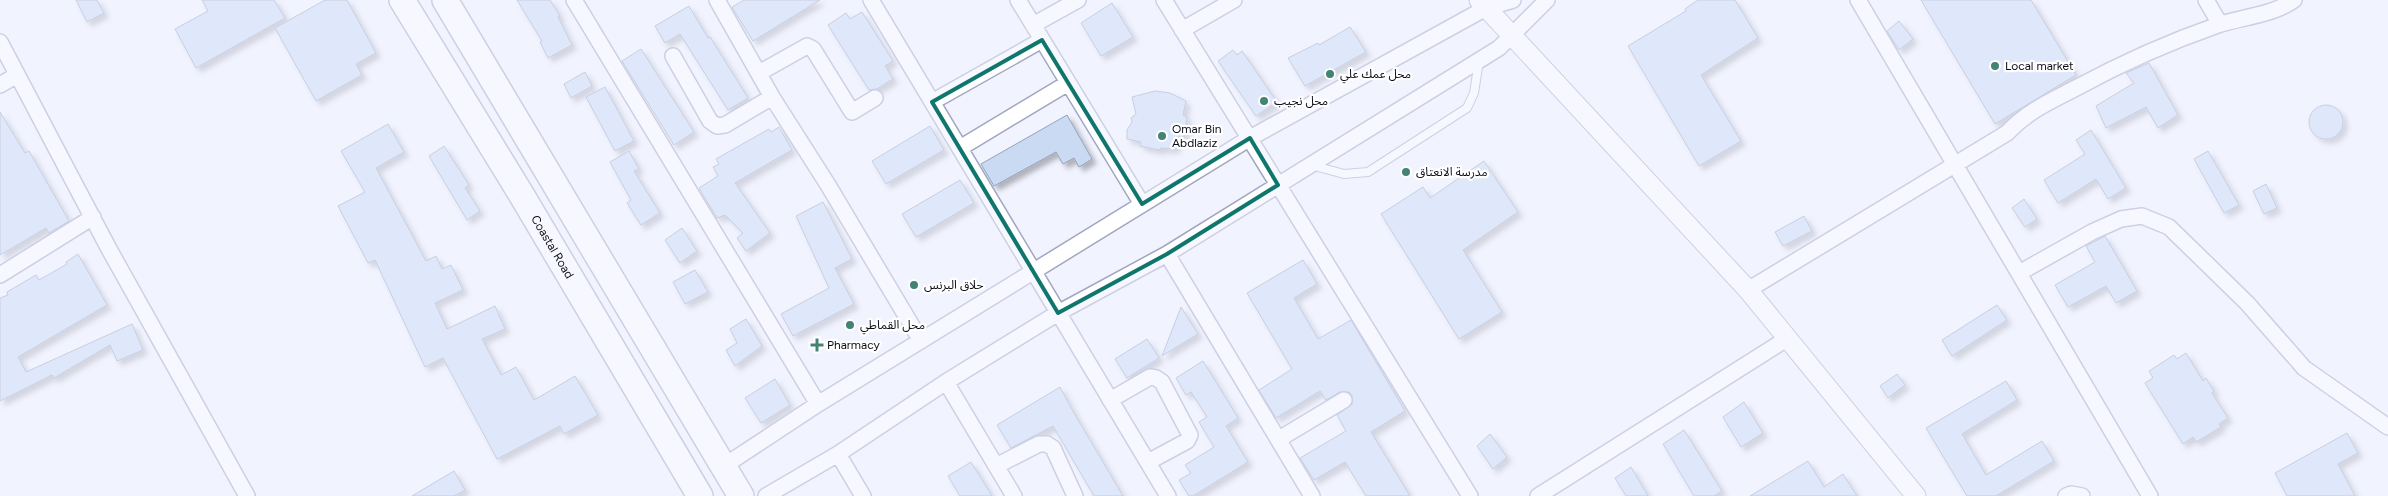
<svg xmlns="http://www.w3.org/2000/svg" width="2388" height="496" font-family="Figtree,'Noto Sans Arabic',sans-serif">
<style>
.building{fill:#cadaf3;stroke:#93a3bb;filter:url(#shadow)}
.lines{fill:none;stroke-linecap:round;stroke-linejoin:round}
.service-casing{stroke:#a2a7c1;stroke-width:10}
.minor-casing{stroke:#a2a7c1;stroke-width:18}
.tertiary-casing{stroke:#a2a7c1;stroke-width:21}
.trunk-casing{stroke:#a2a7c1;stroke-width:28}
.service{stroke:#fff;stroke-width:8}
.minor{stroke:#fff;stroke-width:15}
.tertiary{stroke:#fff;stroke-width:19}
.trunk{stroke:#fff;stroke-width:25}
.marked{fill:none;stroke:#0f766e;stroke-width:4;stroke-linejoin:round}
.poi-dot{fill:#428374;stroke:#fff;stroke-width:2}
.labels{text-anchor:middle;dominant-baseline:central;stroke-width:4.5;stroke-linejoin:round;paint-order:stroke}
.poi-label{font-size:12px;fill:#0c0d17;stroke:#fff;text-anchor:start}
.street-label{font-size:12px;fill:#0c0d17;stroke:#fff}
</style>
<defs>
<filter id="shadow"><feDropShadow dx="4.5" dy="4.5" stdDeviation="2.5" flood-color="#0004"/></filter>
</defs>
<rect width="100%" height="100%" fill="#f1f3ff"/>
<!-- building -->
<path class="building" d="M76 0H97L104 13 87 22Z
M202 0H274L285 18 196 68 175 29 208 11Z
M325 0H347L376 53 356 64 362 75 316 101 275 28Z
M517 0H550L560 16 558 17 572 45 548 58 540 42 542 41Z
M744 0H820L753 41 732 7Z
M1698 0H1735L1758 38 1701 75 1741 141 1699 166 1628 46 1686 11 1685 9Z
M1921 0H2031L2076 75 1995 124Z
M1112 3 1133 37 1101 56 1081 23Z
M689 6 708 38 710 37 748 98 728 110 680 34 665 43 655 26Z
M862 12 893 61 885 66 893 79 877 89 869 90 828 25 846 13 850 19Z
M1899 21 1913 39 1899 50 1887 31Z
M1350 27 1366 52 1305 86 1288 58 1318 43 1319 45Z
M641 49 694 132 674 145 622 61Z
M1233 50 1237 55 1242 51 1277 102 1256 116 1218 61Z
M2149 63 2178 115 2158 128 2146 107 2106 128 2096 106 2134 83 2126 73Z
M585 72 592 86 571 98 564 84Z
M605 87 634 141 615 151 586 97Z
M1155 91 1170 93 1186 101 1183 115 1187 117 1184 137H1176L1175 149 1161 148 1159 150 1140 146 1141 142 1127 139V130L1132 122 1131 118 1136 114 1132 97Z
M2309 122a17 17 0 1 1 34 0a17 17 0 1 1-34 0Z
M0 112 25 153 29 151 69 221 49 233 46 228 0 255Z
M1067 115 1092 159 1079 167 1074 158 1063 164 1056 152 994 186 981 164Z
M388 124 404 152 376 168 426 261 436 256 442 269 451 265 463 290 435 303 447 329 495 306 505 329 482 339 501 375 516 367 534 400 575 376 598 415 564 434 560 426 497 459 443 358 425 367 375 260 368 263 338 206 365 192 341 151Z
M930 126 944 150 886 184 872 161Z
M779 127 792 150 735 183 770 233 746 251 737 238 743 233 725 215 717 218 699 188 718 176 713 167 719 164 716 159 769 129 771 132Z
M2091 130 2126 188 2108 199 2096 179 2058 203 2044 180 2085 154 2076 140Z
M444 146 469 185 465 188 480 211 467 220 429 156Z
M629 151 639 169 634 171 660 213 641 225 627 203 631 200 610 162Z
M2208 151 2239 205 2224 213 2194 159Z
M1484 161 1518 212 1463 250 1502 312 1459 339 1381 214 1423 187 1430 198Z
M960 180 974 203 916 237 902 214Z
M2266 184 2277 208 2264 214 2253 191Z
M2024 199 2037 219 2025 227 2012 208Z
M823 202 852 259 835 268 854 304 793 336 781 314 829 288 796 216Z
M1804 216 1812 231 1783 246 1775 232Z
M682 228 697 251 680 263 665 240Z
M2105 236 2137 291 2116 303 2106 286 2068 307 2055 285 2095 262 2086 246Z
M78 254 107 305 18 357 26 372 132 324 143 350 117 361 110 345 54 378 52 375 0 401V298L8 295 7 292 36 275 39 280 67 264 66 262Z
M1303 260 1317 284 1294 298 1318 339 1351 320 1405 411 1371 432 1410 496H1366L1345 462 1314 480 1300 458 1346 431 1337 415 1352 404V396L1349 392H1340L1326 400 1320 391 1276 418 1259 390 1292 369 1247 293Z
M695 270 708 292 685 304 673 282Z
M1997 305 2007 320 1952 356 1942 340Z
M1181 307 1198 334 1162 356Z
M746 319 762 346 735 366 726 350 737 343 730 329Z
M1147 339 1159 358 1127 378 1115 359Z
M2186 353 2203 381 2206 378 2214 391 2212 393 2228 418 2219 424 2221 427 2196 442 2193 437 2183 444 2145 383 2153 378 2149 371 2174 355 2177 359Z
M1203 361 1238 418 1226 426 1248 462 1193 496H1189L1179 480 1191 473 1185 465 1214 447 1199 422 1207 417 1191 392 1186 395 1176 378Z
M1897 374 1905 385 1888 398 1880 386Z
M775 379 790 405 761 423 745 398Z
M2006 381 2017 400 1962 434 1986 475 2042 441 2054 461 1996 496H1967L1926 428Z
M1060 387 1074 413 1123 496H1094L1053 426 1011 448 997 425Z
M1744 402 1763 433 1741 447 1723 417Z
M1684 430 1722 491 1714 496H1694L1663 444Z
M2347 433 2358 453 2338 464 2355 496H2287L2275 473Z
M1490 434 1507 457 1493 469 1477 446Z
M1808 461 1824 487 1843 474 1857 496H1750Z
M971 462 992 496H960L948 476Z
M1631 467 1648 496H1626L1615 478Z
M454 471 465 490 454 496H412Z"/>
<g class="lines">
<defs>
<path id="service" d="M1311 165 1344 174 1368 172 1467 108 1474 93 1479 61"/>
<path id="minor" d="M574 0 818 404
M717 0 772 97 828 185 921 341
M871 0 1168 496
M1018 0 1142 204
M1164 0 1470 496
M1858 0 2150 496
M2206 0 2220 24
M1033 25 1078 0
M1182 30 1234 0
M0 42 109 249 247 496
M673 56 710 121 717 126 725 125 772 97
M759 73 807 46 813 49 852 112 875 98
M0 85 17 75
M932 102 1042 40
M960 148 1068 83
M1167 254 1312 496
M2019 273 2092 232 2121 219 2142 216 2169 227 2247 303 2304 368 2388 427
M0 275 93 217
M1748 290 2007 133C2028 111 2049 102 2076 88 2122 63 2169 42 2218 25 2242 17 2273 15 2294 0
M946 382 1014 496
M1110 400 1150 377 1156 378 1162 382 1190 435 1187 441 1148 462
M1279 439 1344 400
M838 454 863 496
M724 466 818 404 1250 138 1486 8 1513 0
M996 466 1039 444H1047L1053 448 1075 496
M766 496 838 454 946 382 1058 313 1167 254 1499 48 1547 0
M1538 496 1788 338
M2066 496 2071 494 2082 496"/>
<path id="tertiary" d="M1479 0 1748 290 1916 496"/>
<g id="trunk">
<path id="s1" d="M402 0 521 194 700 496"/>
<path d="M445 0 741 496"/>
</g>
</defs>
<!-- service casing -->
<use href="#service" class="service-casing"/>
<!-- minor casing -->
<use href="#minor" class="minor-casing"/>
<!-- tertiary casing -->
<use href="#tertiary" class="tertiary-casing"/>
<!-- trunk casing -->
<use href="#trunk" class="trunk-casing"/>
<!-- service -->
<use href="#service" class="service"/>
<!-- minor -->
<use href="#minor" class="minor"/>
<!-- tertiary -->
<use href="#tertiary" class="tertiary"/>
<!-- trunk -->
<use href="#trunk" class="trunk"/>
</g>
<!-- marked area -->
<path d="M0 0H2388V496H0ZM1042 40 1142 204 1250 138 1278 185 1167 254 1058 313 932 102Z" fill="#f1f3ff" fill-opacity=".55" fill-rule="evenodd"/>
<path class="marked" d="M1042 40 1142 204 1250 138 1278 185 1167 254 1058 313 932 102Z"/>
<!-- markers -->
<g class="poi-dot">
<circle cx="1995" cy="66" r="5"/>
<circle cx="1330" cy="74" r="5"/>
<circle cx="1264" cy="101" r="5"/>
<circle cx="1162" cy="136" r="5"/>
<circle cx="1406" cy="172" r="5"/>
<circle cx="914" cy="285" r="5"/>
<circle cx="850" cy="325" r="5"/>
<path d="M814.5 337.5h5v5h5v5h-5v5h-5v-5h-5v-5h5z"/>
</g>
<g class="labels">
<!-- poi labels -->
<g class="poi-label">
<text x="2005" y="66">Local market</text>
<text x="1340" y="74">محل عمك علي</text>
<text x="1274" y="101">محل نجيب</text>
<text x="1172" y="129">Omar Bin<tspan x="1172" dy="14">Abdlaziz</tspan></text>
<text x="1416" y="172">مدرسة الانعتاق</text>
<text x="924" y="285">حلاق البرنس</text>
<text x="860" y="325">محل القماطي</text>
<text x="827" y="345">Pharmacy</text>
</g>
<!-- street labels -->
<g class="street-label">
<text stroke="none"><textPath href="#s1" startOffset="289">Coastal Road</textPath></text>
</g>
</g>
</svg>
